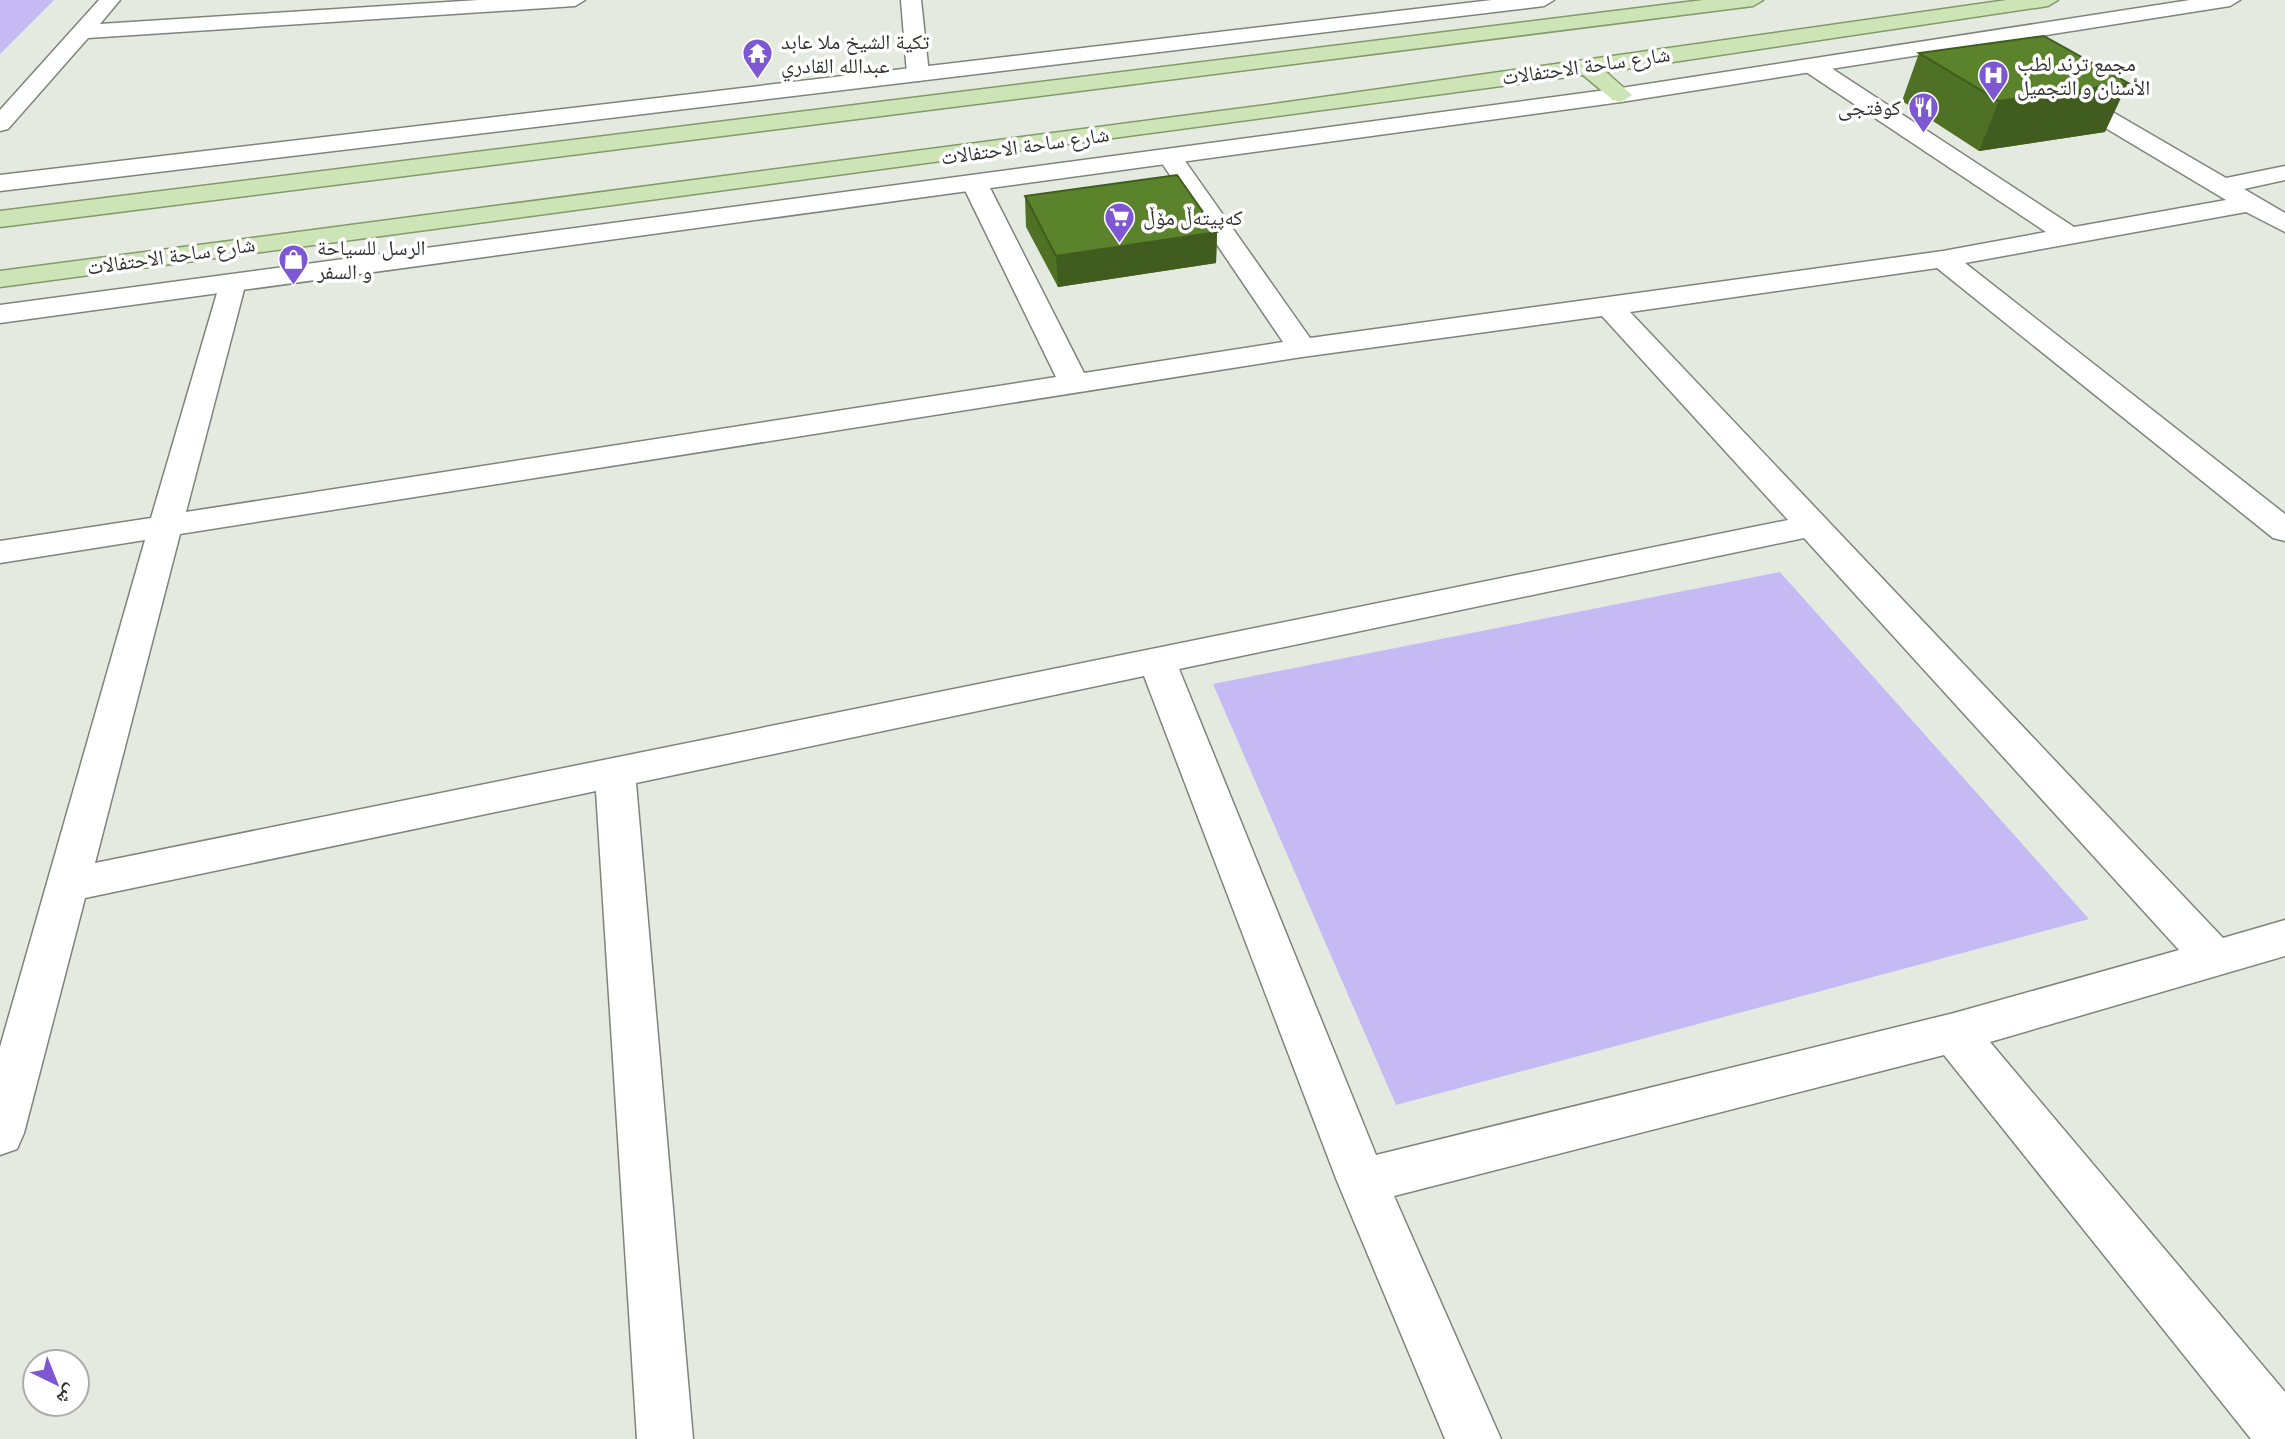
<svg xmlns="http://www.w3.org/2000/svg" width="2285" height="1439" font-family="Roboto,'Noto Naskh Arabic',sans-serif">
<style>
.green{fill:#c6baf4}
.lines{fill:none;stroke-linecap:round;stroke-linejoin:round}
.minor-casing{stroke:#7f847b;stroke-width:3}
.secondary-casing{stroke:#7f847b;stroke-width:3}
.primary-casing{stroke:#819a68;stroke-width:3}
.minor{fill:#fff;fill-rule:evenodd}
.secondary{fill:#fff;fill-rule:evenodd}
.primary{fill:#cde4b7;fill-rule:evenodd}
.wall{fill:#4e7125}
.shaded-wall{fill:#405c1e}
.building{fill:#5b832b;stroke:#405c1e;stroke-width:2}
.labels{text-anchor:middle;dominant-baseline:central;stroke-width:7;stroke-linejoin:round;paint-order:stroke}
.far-poi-label{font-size:21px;fill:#30322e;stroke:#fff;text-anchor:start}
.far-street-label{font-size:21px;fill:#30322e;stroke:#fff}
</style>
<rect width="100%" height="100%" fill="#e4eae0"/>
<!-- green -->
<path class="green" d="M0 0H54L0 54Z
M1780 572 2089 919 1396 1105 1213 684Z"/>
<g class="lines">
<defs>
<path id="minor" d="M99 0H120L100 24 479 0H585L575 6 88 38 8 129 0 131V110Z
M901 0H921L929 74 926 79 918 81 907 74Z
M1814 60 1822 62 2074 227 2226 200 2057 99 2054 94 2057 89H2073L2226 178 2285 166V180L2244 189 2285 213V232L2246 212 1965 263 2285 514V541L2273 538 1937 268 1630 312 2223 938 2285 920V956L1990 1042 2285 1392V1439H2251L1944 1055 1394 1196 1501 1439H1445L1337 1181 1144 676 636 783 693 1439H637L596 791 85 898 24 1133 17 1149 0 1155V1047L145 540 0 563V541L151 518 222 276H242L246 282 186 512 1056 377 961 182 965 177H983L987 182 1084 373 1283 342 1157 156 1160 151H1178L1310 338 1943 251 2046 232 1806 72 1803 67 1806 62ZM1602 316 1788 520 95 863 180 534 1302 357ZM1804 538 2179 950 1954 1013 1376 1155 1179 669Z"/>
<path id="secondary" d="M1492 0H1554L1544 6 0 191V175Z
M2190 0H2240L2230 6 1621 102 0 323V305L1621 88Z"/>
<path id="primary" d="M1703 0H1763L1753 6 0 227V211Z
M2007 0H2058L2048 6 1606 72 1632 95 1621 102 1613 100 1583 75 0 287V271L1281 103Z"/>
</defs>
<!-- minor casing -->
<use href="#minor" class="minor-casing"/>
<!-- secondary casing -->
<use href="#secondary" class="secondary-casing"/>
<!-- primary casing -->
<use href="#primary" class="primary-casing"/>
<!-- minor -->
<use href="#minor" class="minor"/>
<!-- secondary -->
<use href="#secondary" class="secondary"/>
<!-- primary -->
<use href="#primary" class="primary"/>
</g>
<!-- wall -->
<path class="wall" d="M1919 53 2105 132 1979 151 1902 101Z
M1025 196 1217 232 1216 263 1058 287 1026 227Z"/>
<!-- shaded-wall -->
<path class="shaded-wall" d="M2128 83 2105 132 1979 151 1999 101Z
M1217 232 1216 263 1058 287 1056 256Z"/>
<!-- building -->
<path class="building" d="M2044 36 2128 83 1999 101 1919 53Z
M1177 175 1217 232 1056 256 1025 196Z"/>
<!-- icons -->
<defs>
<symbol id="temple-pin" viewBox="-11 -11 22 30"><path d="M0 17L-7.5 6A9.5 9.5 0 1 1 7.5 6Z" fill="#7e58d2" stroke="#fff"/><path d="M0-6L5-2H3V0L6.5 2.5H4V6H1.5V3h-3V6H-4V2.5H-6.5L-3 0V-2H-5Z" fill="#fff"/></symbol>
<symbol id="hospital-pin" viewBox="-11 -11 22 30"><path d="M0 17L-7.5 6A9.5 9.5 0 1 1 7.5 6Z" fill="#7e58d2" stroke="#fff"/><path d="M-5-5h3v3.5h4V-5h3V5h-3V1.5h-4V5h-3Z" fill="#fff"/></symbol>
<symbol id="restaurant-pin" viewBox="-11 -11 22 30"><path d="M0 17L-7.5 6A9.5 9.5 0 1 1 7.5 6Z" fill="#7e58d2" stroke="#fff"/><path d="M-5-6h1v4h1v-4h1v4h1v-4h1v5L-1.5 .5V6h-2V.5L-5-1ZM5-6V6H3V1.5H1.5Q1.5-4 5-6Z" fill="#fff"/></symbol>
<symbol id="supermarket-pin" viewBox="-11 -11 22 30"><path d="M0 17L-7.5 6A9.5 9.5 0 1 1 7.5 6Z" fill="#7e58d2" stroke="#fff"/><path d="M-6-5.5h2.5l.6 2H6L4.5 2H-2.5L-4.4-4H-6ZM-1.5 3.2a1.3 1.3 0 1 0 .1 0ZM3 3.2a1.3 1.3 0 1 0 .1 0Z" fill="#fff"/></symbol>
<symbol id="shop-pin" viewBox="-11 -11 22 30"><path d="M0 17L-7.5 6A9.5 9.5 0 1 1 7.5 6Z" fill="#7e58d2" stroke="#fff"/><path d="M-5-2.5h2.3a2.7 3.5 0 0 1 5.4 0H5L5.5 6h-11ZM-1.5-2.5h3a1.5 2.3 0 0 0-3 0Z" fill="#fff"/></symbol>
</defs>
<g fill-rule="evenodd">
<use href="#temple-pin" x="740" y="36" width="35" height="47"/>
<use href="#hospital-pin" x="1976" y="58" width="35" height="47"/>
<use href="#restaurant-pin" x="1906" y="90" width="35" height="47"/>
<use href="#supermarket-pin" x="1102" y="200" width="35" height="47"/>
<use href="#shop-pin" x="276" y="242" width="35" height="47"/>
</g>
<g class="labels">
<!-- far-poi labels -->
<g class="far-poi-label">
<text x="781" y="42">تكية الشيخ ملا عابد<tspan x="781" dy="24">عبدالله القادري</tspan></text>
<text x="2017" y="64">مجمع ترند لطب<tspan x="2017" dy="24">الأسنان و التجميل</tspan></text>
<text x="1901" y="108" text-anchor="end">كوفتجى</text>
<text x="1143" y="218">کەپیتەڵ مۆڵ</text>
<text x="317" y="248">الرسل للسياحة<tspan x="317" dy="24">و السفر</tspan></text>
</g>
<!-- far-street labels -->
<g class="far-street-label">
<text transform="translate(1586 66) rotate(-8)">شارع ساحة الاحتفالات</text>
<text transform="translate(1025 146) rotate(-8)">شارع ساحة الاحتفالات</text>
<text transform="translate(171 256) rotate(-8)">شارع ساحة الاحتفالات</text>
</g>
</g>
<!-- north arrow -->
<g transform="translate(56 1383) rotate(137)"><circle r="33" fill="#ffffff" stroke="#acadab" stroke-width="2"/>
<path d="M0-5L12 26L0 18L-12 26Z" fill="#7e58d2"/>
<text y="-10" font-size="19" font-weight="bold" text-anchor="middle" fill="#30322e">ش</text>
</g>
</svg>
